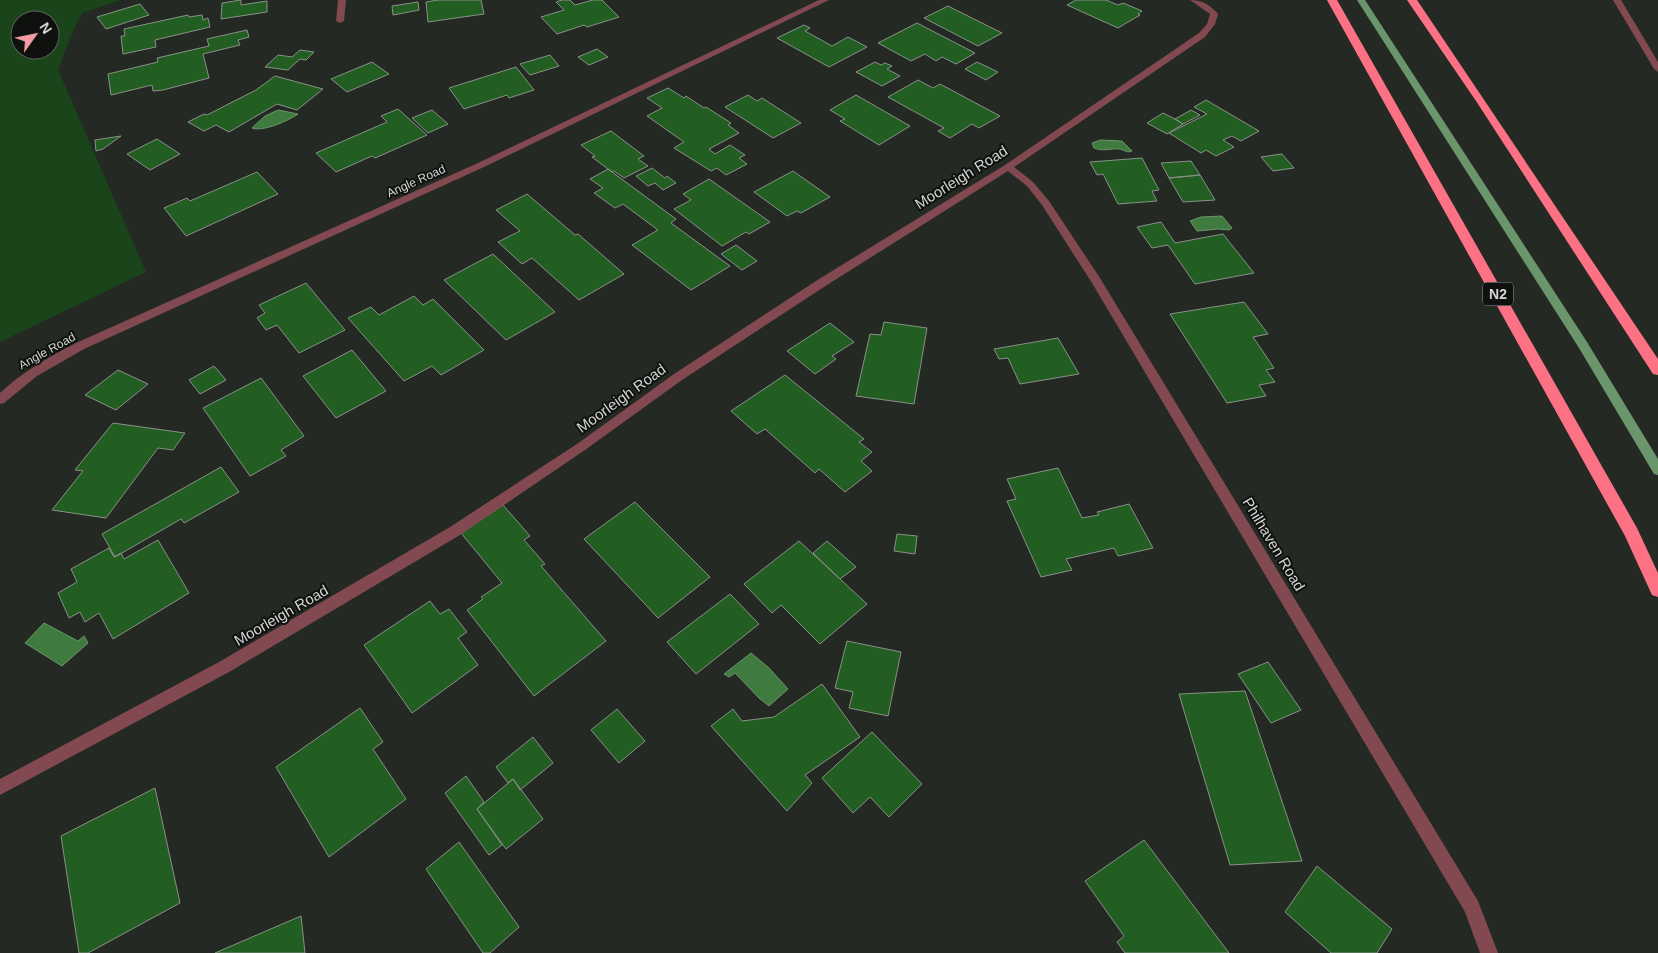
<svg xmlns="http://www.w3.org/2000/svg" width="1658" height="953" font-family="Helvetica,sans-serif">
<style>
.green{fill:#1a451a;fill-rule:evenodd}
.water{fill:#3f7b3e;stroke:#6b966b}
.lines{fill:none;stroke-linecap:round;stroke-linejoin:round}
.stream{fill:#6b966b;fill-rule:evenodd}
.building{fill:#225e22;stroke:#8a908a}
.minor{fill:#824a50;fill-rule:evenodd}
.motorway{fill:#fd7185;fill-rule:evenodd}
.labels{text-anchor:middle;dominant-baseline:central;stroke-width:4;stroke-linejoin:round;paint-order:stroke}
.far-street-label{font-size:12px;fill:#d3d6d3;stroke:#0f110f}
.shield{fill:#0f110f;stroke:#989b98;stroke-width:1}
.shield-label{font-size:14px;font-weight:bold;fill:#d3d6d3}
.street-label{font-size:15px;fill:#d3d6d3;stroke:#0f110f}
</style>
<rect width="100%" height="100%" fill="#242924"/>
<!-- green -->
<path class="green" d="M0 0H120L82 13 72 33 58 70 146 272 0 342ZM20 20H50V50H20Z"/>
<!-- water -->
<path class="water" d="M278 110 298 114C288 121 263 132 252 128L265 116Z
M1100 140 1122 141 1132 151C1127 153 1126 151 1120 149 1111 148 1103 152 1094 148L1092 143Z
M1222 216 1232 228 1229 230 1219 229 1197 231 1190 221 1201 217Z
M44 623 78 641 84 636 88 643 62 666 25 643Z
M751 653 769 668 788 689 769 706 759 698 735 673 729 677 724 674Z"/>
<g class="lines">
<!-- stream -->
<path class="stream" d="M1357 0H1365L1587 342 1658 459V475L1654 474 1579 348Z"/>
</g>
<!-- building -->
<path class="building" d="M241 0V5L267 1V12L221 19 222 3Z
M438 0H481L484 14 428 22 426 2Z
M562 0H570L575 5 593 0H602L619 17 587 27 584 25 557 34 541 17 564 10 556 2Z
M1076 0H1106L1118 5 1123 3 1142 11 1138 14 1140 15 1118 28 1067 5Z
M418 2 419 10 393 15 392 6Z
M140 4 149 15 106 29 97 17Z
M948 6 1002 33 978 46 924 18Z
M188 15 189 17 202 15 203 20 208 18 210 27 155 40 156 47 123 54 121 36H125L124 29Z
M917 23 975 53 956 64 942 57 936 61 925 54 911 61 878 43Z
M804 25 810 28 805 31 832 46 848 37 867 47 829 67 777 38Z
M247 30 249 37 238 40 240 45 203 54 209 78 163 90 153 91 152 85 111 95 108 74 158 62 157 58 209 46 207 39Z
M597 49 608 57 589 65 578 57Z
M300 50 314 52 306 60 300 59 288 70 265 67 278 55 292 57Z
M550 55 559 66 530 75 520 64Z
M372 62 389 74 347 92 331 79Z
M875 62 881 65 885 63 892 66 887 69 900 76 882 86 856 72Z
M977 62 998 72 986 80 965 69Z
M516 67 534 90 509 98 507 95 464 109 449 88Z
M275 76 323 89 297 110 277 104 229 132 216 125 204 131 188 122 204 114 207 115 256 90Z
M918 80 933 88 940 84 1000 116 979 128 972 124 950 138 938 131 944 128 888 97Z
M668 88 684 98 686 96 704 108 706 107 731 123 728 125 739 133 709 149 715 154 730 145 745 155 739 158 747 164 726 175 717 168 711 171 674 148 684 142 647 116 662 108 647 98Z
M748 95 757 101 762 98 801 123 773 138 725 107Z
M856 95 910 126 879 145 840 121 845 119 830 110Z
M1206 100 1259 131 1241 141 1232 136 1223 140 1234 147 1216 156 1206 150 1201 153 1169 133 1207 114 1194 107Z
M398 109 427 135 375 158 372 156 336 172 316 153 387 122 381 116Z
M432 110 448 124 428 133 412 118Z
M1191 110 1200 115 1183 124 1175 119Z
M1163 113 1175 119 1183 124 1167 134 1147 123Z
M611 131 644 156 638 159 648 166 624 178 614 171 612 172 592 157 595 156 581 145Z
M121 136 103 149 96 151 95 140Z
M157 139 180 154 150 170 127 154Z
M1282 154 1294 168 1273 171 1261 157Z
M1142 158 1159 190 1152 191 1157 201 1118 204 1103 174 1097 175 1090 162Z
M1191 161 1200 175 1169 178 1161 163Z
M652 168 665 178 667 176 676 183 663 190 655 183 648 186 636 176Z
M608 169 676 219 671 223 730 266 691 290 632 245 658 230 623 204 615 208 594 193 603 188 590 179Z
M793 171 830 197 801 213 797 211 787 216 754 192Z
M257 172 278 194 186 236 164 208 187 198 190 201Z
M1200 175 1215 200 1183 202 1169 178Z
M709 179 770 222 749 234 746 232 722 246 674 209 691 200 683 194Z
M527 194 575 235 578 234 624 274 579 300 532 258 522 264 498 242 520 231 496 210Z
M1161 222 1175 243 1223 234 1254 273 1195 284 1168 245 1152 248 1137 227Z
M736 245 757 261 742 270 721 254Z
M493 254 555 312 506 340 444 280Z
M306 283 345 330 299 353 277 325 266 330 257 318 265 313 259 305Z
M414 296 423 305 433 299 484 350 441 375 432 366 404 381 348 318 371 307 379 315Z
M1244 302 1268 334 1253 337 1274 368 1266 370 1275 382 1259 385 1266 396 1227 403 1170 314Z
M884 322 927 328 914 404 856 396 870 334 881 335Z
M830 323 854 342 832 356 836 359 815 374 787 351Z
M1058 338 1079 374 1020 384 1008 358 999 359 994 349Z
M352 350 386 391 336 418 303 376Z
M214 366 226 380 200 394 189 380Z
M118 370 148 384 116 410 85 395Z
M785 375 864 439 859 442 872 452 861 461 872 471 845 492 819 469 815 473 765 429 757 434 731 411Z
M261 378 304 436 281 450 286 456 250 476 203 408Z
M113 423 185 433 173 450 158 448 106 518 52 510 83 471 75 470Z
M221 467 239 492 184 523 181 519 115 557 102 534Z
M1058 468 1082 518 1099 515 1097 512 1129 504 1153 548 1118 556 1114 548 1066 559 1072 570 1041 577 1007 501 1016 499 1007 479Z
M635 502 710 577 658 618 584 539Z
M503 505 530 536 524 540 545 564 541 566 606 641 534 696 467 610 483 599 481 597 502 583 461 533Z
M897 534 917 536 915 554 894 551Z
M158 540 189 593 113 639 99 613 85 622 80 612 69 618 58 593 77 582 71 569 109 548 114 557 121 553 124 559Z
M799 541 867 604 820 644 781 605 772 613 744 584Z
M827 541 856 567 840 579 813 553Z
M730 594 759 624 696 674 667 642Z
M430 601 440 614 449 609 467 632 458 638 478 665 412 713 364 645Z
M847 641 901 652 888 716 849 708 853 692 835 688Z
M1268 662 1301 710 1271 723 1238 674Z
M822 684 860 737 805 775 812 783 787 811 711 726 733 709 742 721 774 717Z
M1245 691 1302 861 1230 865 1179 694Z
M360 708 383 742 373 749 406 799 329 857 276 767Z
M617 709 645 741 619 763 591 730Z
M872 732 922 784 889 817 870 797 853 813 822 778Z
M533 737 553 763 520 790 513 779 508 783 496 767Z
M466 776 484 802 477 809 502 845 489 855 445 793Z
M513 779 543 819 506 849 477 809Z
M155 788 180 903 88 953H79L61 836Z
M1144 840 1229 953H1125L1117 942 1124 936 1085 881Z
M459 842 519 927 490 953H483L426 869Z
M1317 866 1392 929 1377 953H1331L1285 912Z
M301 916 305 953H215Z"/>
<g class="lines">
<!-- minor -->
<path class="minor" d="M338 0H346L344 21 340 23 336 21Z
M819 0H829L484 167 84 349 37 376 4 403 0 404V393C22 372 49 357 76 343L478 163Z
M1190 0C1203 0 1210 5 1218 14L1215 24 1205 37 1014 167 1033 182 1049 201 1100 278 1478 901 1498 953H1480L1465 912 1092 283 1042 205 1027 186 1008 171 827 285 682 380 585 450 460 535 229 672 0 795V779L219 662 450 527 577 444 674 374 819 279 1005 165 1199 33 1207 24 1210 14Z
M1613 0H1621L1658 62V72L1654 69Z"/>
<!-- motorway -->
<path class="motorway" d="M1327 0H1337L1637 528 1658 573V597L1652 595 1625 536Z
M1407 0H1417L1658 359V375L1653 374 1476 101Z"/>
</g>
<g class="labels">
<!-- far-street labels -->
<g class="far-street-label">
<text transform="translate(416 181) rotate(-24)">Angle Road</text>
<text transform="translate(47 351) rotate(-29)">Angle Road</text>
</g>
<!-- shield labels -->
<rect class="shield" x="1483" y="282.5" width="30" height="23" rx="4"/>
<g class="shield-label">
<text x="1498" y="294">N2</text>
</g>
<!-- street labels -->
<g class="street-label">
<text transform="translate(961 177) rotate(-32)">Moorleigh Road</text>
<text transform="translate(621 398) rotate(-36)">Moorleigh Road</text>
<text transform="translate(1274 544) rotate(59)">Philhaven Road</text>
<text transform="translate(281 615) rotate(-30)">Moorleigh Road</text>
</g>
</g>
<!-- north arrow -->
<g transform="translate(35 35) rotate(57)"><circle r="24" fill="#0f110f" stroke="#5d605d"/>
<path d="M0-4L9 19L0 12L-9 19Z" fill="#f49aa3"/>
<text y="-8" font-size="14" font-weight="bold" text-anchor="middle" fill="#d3d6d3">N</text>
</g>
</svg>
